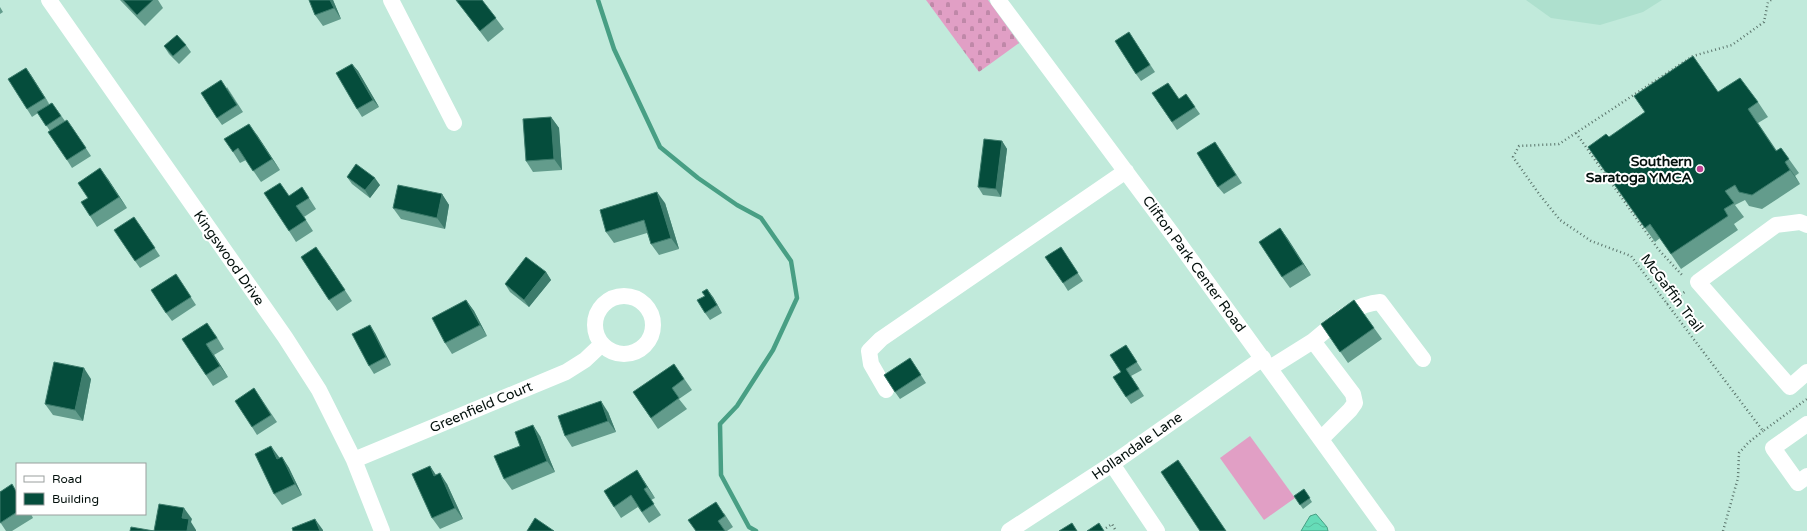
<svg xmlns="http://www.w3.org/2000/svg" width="1807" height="531" font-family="'Varela Round',sans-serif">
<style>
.built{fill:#aee0ce}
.grass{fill:#e19fc5}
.cemetery{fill:url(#cemetery-stones)}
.water{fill:url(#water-waves);stroke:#489f84}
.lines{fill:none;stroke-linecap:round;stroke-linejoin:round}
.stream{stroke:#489f84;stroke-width:4.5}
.path{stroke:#5b756c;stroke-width:2.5;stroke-dasharray:1 3;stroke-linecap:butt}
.minor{stroke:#fff;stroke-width:16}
.wall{fill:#639c8c}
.shaded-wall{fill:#3d7c6c}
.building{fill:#054d3c;stroke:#3d7c6c}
.poi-dot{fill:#bc4091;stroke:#fff;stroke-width:1.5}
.labels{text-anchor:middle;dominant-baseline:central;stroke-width:4;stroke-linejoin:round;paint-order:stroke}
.poi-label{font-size:14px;font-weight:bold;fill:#03100c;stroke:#fff;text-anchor:end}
.street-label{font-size:14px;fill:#03100c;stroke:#fff}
</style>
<defs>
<pattern id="cemetery-stones" width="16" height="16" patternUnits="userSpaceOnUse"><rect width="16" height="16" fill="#e19fc5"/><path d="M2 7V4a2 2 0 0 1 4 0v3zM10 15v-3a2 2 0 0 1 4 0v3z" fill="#bf88a8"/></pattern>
<pattern id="water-waves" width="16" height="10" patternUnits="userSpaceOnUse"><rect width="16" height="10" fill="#66dcb8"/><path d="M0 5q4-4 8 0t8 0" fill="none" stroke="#57bc9d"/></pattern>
</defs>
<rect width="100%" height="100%" fill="#c1eadb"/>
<!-- built -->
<path class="built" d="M1526 0H1662L1643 12 1600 25 1551 18Z"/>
<!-- grass -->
<path class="grass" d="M1250 436 1295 498 1264 520 1220 458Z"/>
<!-- cemetery -->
<path class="cemetery" d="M926 0H988L1019 43 979 72Z"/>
<!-- water -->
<path class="water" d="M1316 514 1327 527 1328 531H1301L1310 516Z"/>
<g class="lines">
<!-- stream -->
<path class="stream" d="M598 0 614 49 660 147 698 178 737 205 761 218 791 261 797 298 773 350 737 406 720 424 721 475 749 527 756 531"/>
<!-- path -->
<path class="path" d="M1771 0 1768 2 1764 22 1732 45 1693 56 1559 144 1519 146 1513 157 1539 194 1560 220 1591 241 1631 256 1763 431 1807 399
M1576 133 1658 249 1682 275
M1667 304 1686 291
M1106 528 1112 524 1116 531
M1723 531 1738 478 1739 453 1748 443 1763 431"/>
<!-- minor -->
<path class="minor" d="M49 0 285 337 319 390 354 460 382 531
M391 0 454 123
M998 0 1173 235 1387 531
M1807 225 1800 222 1776 225 1698 282 1790 387 1807 372
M595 325a29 29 0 1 1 58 0a29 29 0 1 1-58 0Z
M1313 341C1333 325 1353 304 1380 302L1423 359
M1270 368 1313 341 1353 394 1355 403 1350 410 1321 439
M886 390 871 364 869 351 881 339 1126 171
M1807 424 1773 448 1798 483 1807 476
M354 460 566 372 585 360 602 344
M1112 464 1157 531
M1009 531 1112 464 1263 358"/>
</g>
<!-- wall -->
<path class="wall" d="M120 0H158L163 8 145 26Z
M309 0H333L341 19 323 26 315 15Z
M456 0H482L504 29 488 42Z
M0 7 3 12 0 14Z
M1134 40 1155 72 1141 81 1136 74Z
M186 45 191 52 179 64 169 54 164 46Z
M352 64 358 71 379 107 362 117 357 109Z
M26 68 49 104 52 103 65 121 72 127 91 156 72 168 67 160 50 131 38 113 32 117 27 109Z
M227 87 243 112 222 125 217 118Z
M1718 92 1758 102 1768 117 1758 123 1777 151 1781 148 1799 173 1795 176 1800 184 1762 209 1749 206 1745 200 1735 205 1744 217 1734 224 1738 230 1681 269 1660 238 1655 242 1588 147Z
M1152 93 1179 99 1186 94 1200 114 1177 130Z
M551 117 559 128 562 170 533 172 526 161Z
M257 135 280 170 261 182 246 160 240 163 233 152Z
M1002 141 1007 149 1001 197 983 195 978 187Z
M1220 149 1242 183 1224 194 1218 187Z
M347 177 380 185 370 198 352 184Z
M108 179 127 208 97 227 90 216 88 198Z
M302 187 316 209 304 217 313 231 296 242 289 231Z
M442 194 449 205 445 229 401 219 393 208Z
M665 203 679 249 659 255 651 244 647 233 614 243 606 232Z
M139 224 160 256 140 268 135 261Z
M1280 228 1311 275 1290 288 1282 277Z
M1061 247 1083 281 1068 291 1063 283Z
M324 258 352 301 337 311 329 300Z
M546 272 551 280 529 307 510 292 505 284Z
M181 282 196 305 172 321 166 313Z
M713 297 722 313 710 320 705 313Z
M466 300 474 311 487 336 452 354 445 343Z
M1354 300 1382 339 1348 363 1321 324Z
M375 333 391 365 374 374 369 366Z
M215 334 224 349 214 355 228 377 213 386 182 339Z
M1126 345 1142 370 1131 376 1144 396 1131 404 1126 397 1121 372Z
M910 358 926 383 900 399 895 392Z
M674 364 692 390 679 399 687 409 658 429 633 392Z
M91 379 83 421 53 415 45 404Z
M254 388 277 422 257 435 252 427Z
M608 412 616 432 572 447 565 436Z
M540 436 555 472 512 490 504 479 520 446Z
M282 457 289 468 302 495 282 505 274 494 279 458Z
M430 466 436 475 447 484 463 519 440 529 432 518Z
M644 481 655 498 651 500 661 515 649 523 638 507 621 518 614 507Z
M1304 489 1312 502 1303 509 1294 496Z
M0 491H17V514H31L33 518 12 531H6L0 522Z
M724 513 733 527 727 531H696Z"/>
<!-- shaded-wall -->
<path class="shaded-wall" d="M330 0H333L341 19 334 8Z
M352 64 358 71 379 107 373 100Z
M26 68 31 75 50 105 45 98Z
M551 117 559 128 562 170 554 159Z
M249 124 257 135 280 170 272 159Z
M1002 141 1007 149 1001 197 996 189Z
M1785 162 1795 176 1800 184 1790 170Z
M100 168 108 179 127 208 119 197Z
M375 178 380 185 370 198 365 190Z
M657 192 665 203 679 249 671 238Z
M442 194 449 205 445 229 437 218Z
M1280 228 1288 239 1311 275 1303 264Z
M546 272 551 280 529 307 524 300Z
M707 289 713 297 722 313Z
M466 300 474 311 487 336 480 325Z
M370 325 375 333 391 365 386 357Z
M206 344 214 355 228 377 220 366Z
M84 368 91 379 83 421 75 410Z
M601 401 608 412 616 432 608 421Z
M533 425 540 436 555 472 547 461Z
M271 446 279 457 285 470 277 459Z
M282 457 289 468 302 495 295 484Z
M430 466 437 477 434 476Z
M637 470 644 481 655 498 647 487Z
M440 473 447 484 463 519 455 508Z
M184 508 192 519 191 522 196 530V531H187L182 518Z
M315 519 323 530V531H320Z"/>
<!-- building -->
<path class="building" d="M123 0H153L137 15Z
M309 0H330L334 8 315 15Z
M456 0H482L496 18 480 31Z
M1129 32 1150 65 1136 74 1115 41Z
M177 35 186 45 173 56 164 46Z
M1693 56 1718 92 1740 78 1758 102 1748 109 1776 151 1781 148 1789 159 1785 162 1790 170 1752 195 1739 192 1735 185 1725 191 1734 203 1724 209 1728 216 1671 254 1650 224 1645 228 1588 147 1606 134 1609 137 1645 112 1634 96Z
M352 64 373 100 357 109 336 73Z
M26 68 45 98 27 109 8 79Z
M221 80 237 105 217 118 201 93Z
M1168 83 1179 99 1186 94 1195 107 1172 122 1152 93Z
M52 103 61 116 46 126 37 112Z
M551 117 554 159 526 161 523 119Z
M67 120 86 148 67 160 48 132Z
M249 124 272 159 253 171 238 148 233 152 224 139Z
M984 139 1002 141 996 189 978 187Z
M1215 142 1236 175 1218 187 1197 153Z
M356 164 375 178 365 190 347 177Z
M100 168 119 197 90 216 81 202 88 198 78 183Z
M280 183 289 196 302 187 309 198 296 206 306 220 289 231 264 193Z
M398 185 442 194 437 218 393 208Z
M657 192 671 238 651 244 644 220 606 232 600 210Z
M134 217 155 248 135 261 114 230Z
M1280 228 1303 264 1282 277 1259 242Z
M316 247 345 290 329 300 301 257Z
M1061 247 1078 273 1063 283 1045 257Z
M526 257 546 272 524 300 505 284Z
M176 274 191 297 166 313 151 290Z
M707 289 717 305 705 313 697 300 705 296 702 292Z
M466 300 480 325 445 343 432 318Z
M1354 300 1374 328 1340 352 1321 324Z
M207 323 217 338 206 344 220 366 206 375 182 339Z
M370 325 386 357 369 366 352 334Z
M1126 345 1137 362 1126 369 1139 389 1126 397 1113 377 1121 372 1110 355Z
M910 358 921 375 895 392 884 375Z
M54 362 84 368 75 410 45 404Z
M674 364 684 379 672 388 679 398 651 418 633 392Z
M254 388 271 415 252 427 235 401Z
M601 401 608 421 565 436 558 416Z
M533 425 547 461 504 479 494 456 520 446 515 432Z
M271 446 277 459 282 457 295 484 274 494 255 454Z
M1178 460 1226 531H1200L1161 472Z
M430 466 434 476 440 473 455 508 432 518 412 474Z
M637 470 647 487 644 489 654 504 642 512 631 495 614 507 604 491Z
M12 484 17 493V512L0 523V492Z
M1304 489 1310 498 1300 505 1294 496Z
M716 502 725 516 718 521 725 531H696L688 520Z
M159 504 184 508 182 518 189 519 187 531H130L131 527 154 531Z
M535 518 554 531H527Z
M315 519 320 531H293L292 528Z
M1072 523 1077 531H1059Z
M1099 523 1104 531H1087Z"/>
<!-- markers -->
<circle class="poi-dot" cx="1700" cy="169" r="4"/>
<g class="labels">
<!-- poi labels -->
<g class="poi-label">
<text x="1692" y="161">Southern<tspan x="1692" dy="16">Saratoga YMCA</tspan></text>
</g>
<!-- street labels -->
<g class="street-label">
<text transform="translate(229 258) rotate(55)">Kingswood Drive</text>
<text transform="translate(1194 264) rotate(54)">Clifton Park Center Road</text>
<text transform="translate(1672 293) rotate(53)">McGaffin Trail</text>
<text transform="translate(481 407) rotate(-23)">Greenfield Court</text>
<text transform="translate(1137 446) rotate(-35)">Hollandale Lane</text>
</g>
</g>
<!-- legend -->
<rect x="16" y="463" width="130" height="52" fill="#ffffff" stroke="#9a9f9e"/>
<rect x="24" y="476" width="20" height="6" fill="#ffffff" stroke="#9a9f9e"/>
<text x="52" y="483" font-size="12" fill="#03100c">Road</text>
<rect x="24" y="493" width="20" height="12" fill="#054d3c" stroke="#9a9f9e"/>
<text x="52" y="503" font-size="12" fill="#03100c">Building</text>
</svg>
